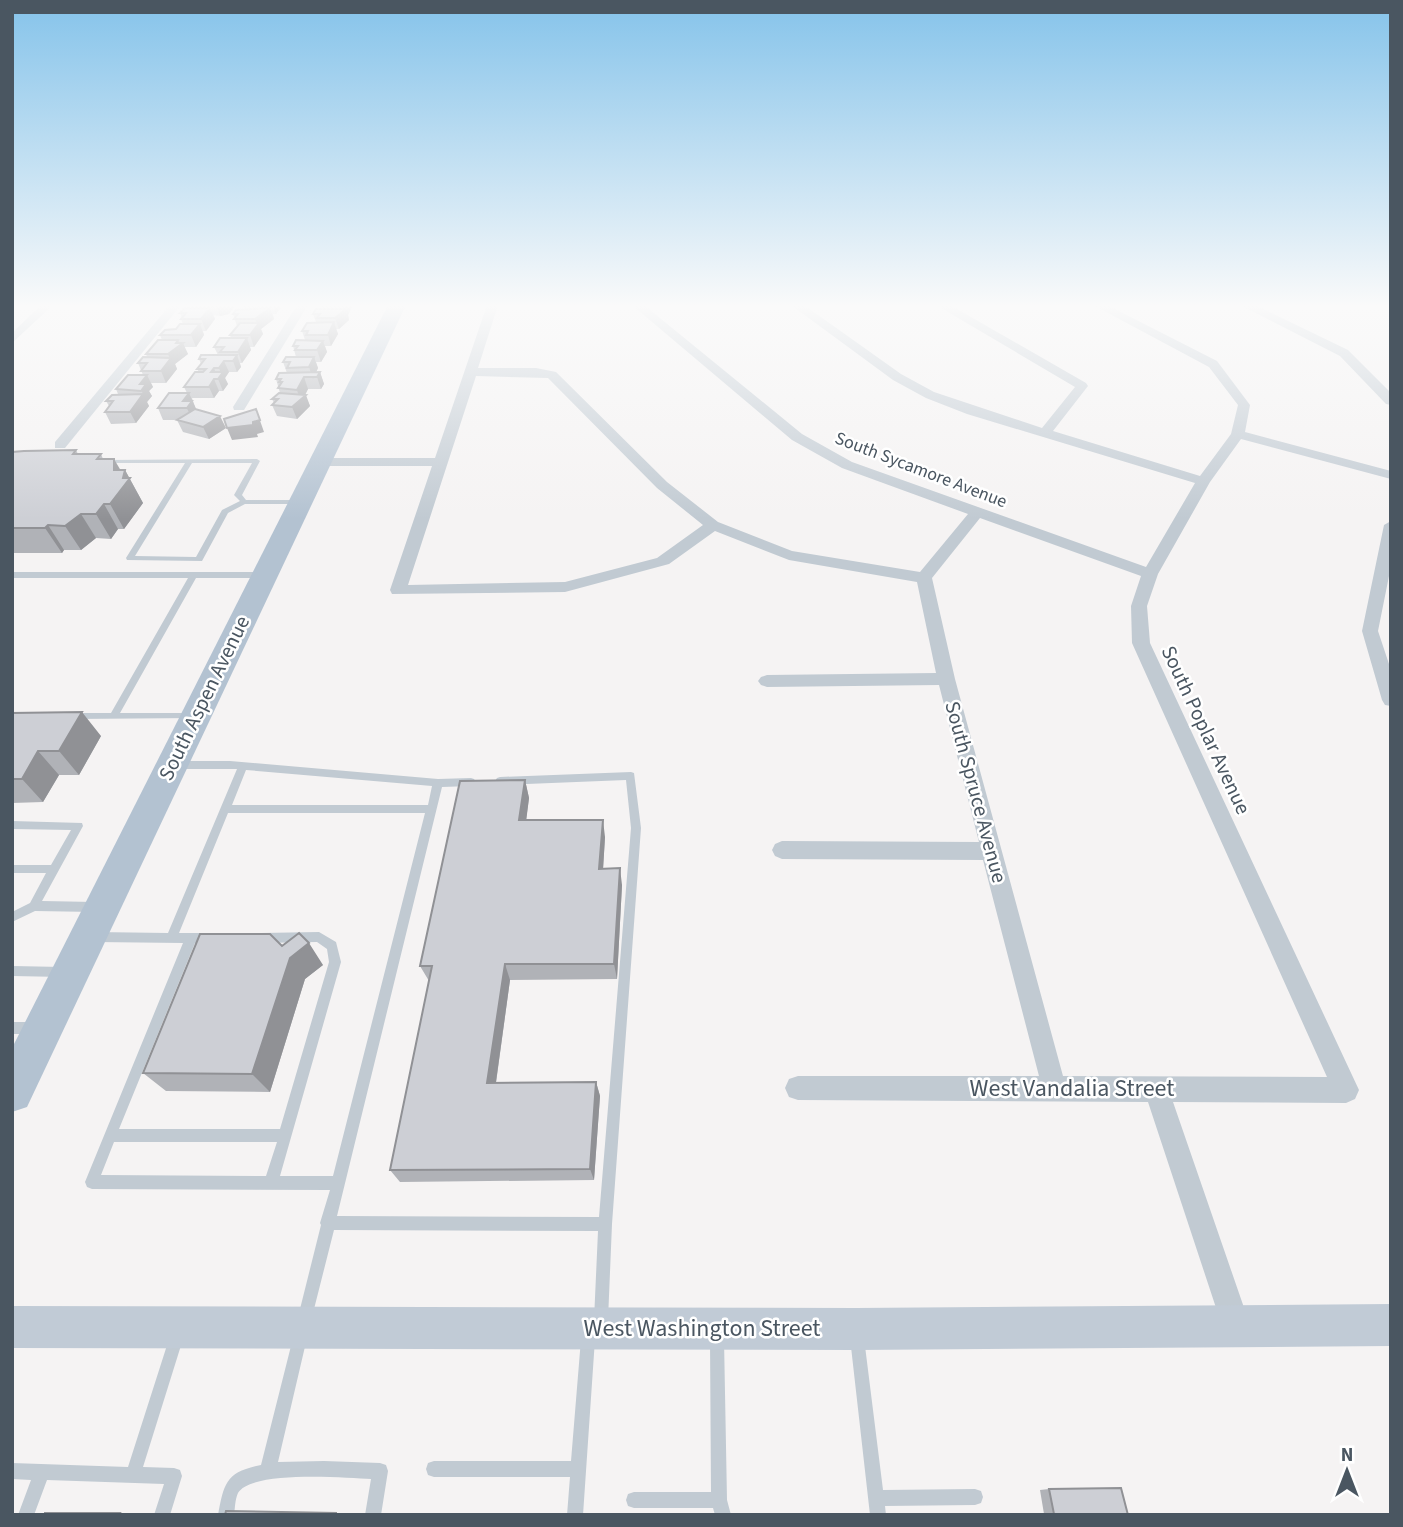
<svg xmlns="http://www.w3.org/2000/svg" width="1403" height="1527" font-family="'Source Sans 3',sans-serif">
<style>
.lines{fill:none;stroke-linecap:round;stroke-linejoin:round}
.lane{fill:#c1cad2;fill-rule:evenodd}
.street{fill:#c1cad2;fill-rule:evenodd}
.secondary{fill:#c1cbd6;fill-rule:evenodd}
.primary{fill:#b3c2d1;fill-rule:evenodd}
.wall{fill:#b0b2b7}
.shaded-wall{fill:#909195}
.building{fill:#cdcfd5;stroke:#909195;stroke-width:2}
.labels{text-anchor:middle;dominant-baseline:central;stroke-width:5;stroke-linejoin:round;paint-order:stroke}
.far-street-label{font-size:18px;fill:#4a5661;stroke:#fff}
.street-label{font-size:21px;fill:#4a5661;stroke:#fff}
.near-street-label{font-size:24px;fill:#4a5661;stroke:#fff}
</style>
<rect width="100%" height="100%" fill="#f5f3f3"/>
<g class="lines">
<!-- lane -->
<path class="lane" d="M257 459 260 461 242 495 246 500H299L303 502 302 504H245L228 513 202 561 127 560 126 558 185 463H105L103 462V460ZM192 463H252L234 495 240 501 222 510 196 557 135 556Z
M12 572H264L268 575 264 578H196L120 713H192L197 716 195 718 74 719 69 716 74 713H111L188 578H12Z
M176 761H230L438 779 471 778 474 779 476 782 474 785 471 786 442 787 337 1216 599 1217 631 828 626 780 500 785 497 784 495 781 497 778 500 777 631 772 634 773 641 828 612 1224 608 1320 606 1325 601 1327 596 1325 594 1320 598 1231 334 1230 312 1317 310 1322 305 1324 300 1322 298 1317 321 1225 320 1223 330 1190 92 1189 87 1187 85 1182 183 943 95 942 91 941 89 937 91 933 95 932 168 933 237 769H176L173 768 171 765 173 762ZM246 770 432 786 428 805H232ZM228 813H425L333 1176H280L341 962 336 942 319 932 261 933 257 934 255 938 257 942 261 943 317 942 327 949 329 962 280 1129H119L195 943 215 942 217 938 215 934 211 933H179ZM114 1142H277L266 1176 101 1175Z
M12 821 82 823 83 826 42 901 95 902 99 904 100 907 99 910 95 912 35 911 12 922V912L30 903 46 873H12V865H51L71 830 12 829Z
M12 966 63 967 67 968 69 972 67 976 63 977 12 976Z
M12 1022H33L37 1024 39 1028 37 1032 33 1034H12Z
M300 1331 305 1333 307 1338 278 1462 324 1461 380 1463 386 1465 388 1471 381 1515H365L371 1479C345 1478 252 1470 238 1493 235 1499 235 1509 234 1515H218C224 1483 226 1472 261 1465L293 1338 295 1333Z
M857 1331 862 1333 864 1338 883 1490 975 1489 981 1491 983 1497 981 1503 975 1505 885 1506 886 1515H870L850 1338 852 1333Z
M176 1332 181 1334 183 1339 143 1467 174 1468 180 1470 182 1476 170 1515H154L164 1484 47 1480 34 1515H18L31 1480 12 1479V1463L128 1467 169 1339 171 1334Z
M588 1332 593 1334 595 1339 583 1515H567L570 1477H434L428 1475 426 1469 428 1463 434 1461H571L581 1339 583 1334Z
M717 1332 722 1334 724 1339 727 1500 731 1515H715L713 1508H634L628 1506 626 1500 628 1494 634 1492H711L710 1339 712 1334Z"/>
<!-- street -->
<path class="street" d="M41 305H53L12 343V333Z
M170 305H181L65 448H55V442Z
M297 305H308L244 410H234L233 407Z
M487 305H498L478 368H536L556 372 667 482 718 522 792 551 920 572 968 514 842 468 792 440 632 305H644L802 434 852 462 1146 567 1195 483 967 414 926 398 893 380 791 305H804L901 374 934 392 1042 428 1075 387 936 305H950L1086 383 1088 386 1053 431 1200 476 1231 434 1238 405 1209 367 1093 305H1107L1217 361 1250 405 1245 432 1391 471V479L1241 439 1210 482 1158 574 1147 606 1150 643 1359 1090 1355 1099 1346 1103 1173 1102 1250 1325 1245 1335 1235 1340 1225 1335 1148 1102 798 1100 789 1097 785 1088 789 1079 798 1076H1039L983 860 782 859 775 856 772 850 775 844 782 841 979 842 939 685 767 687 761 685 758 681 761 677 767 675 936 673 917 582 789 560 715 531 669 564 565 592 392 594 390 590 432 466H320L313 462 320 458H435ZM476 376 548 378 657 488 703 525 657 558 565 582 408 585ZM980 518 1141 576 1131 606 1132 643 1327 1077 1063 1076 955 679 932 578Z
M1240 305H1255L1348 350 1391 393V405L1386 404 1340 356Z
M1391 521V566L1378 631 1391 670V706L1385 705 1382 700 1362 631 1384 525Z"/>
<!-- secondary -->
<path class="secondary" d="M1391 1304V1346L856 1350 12 1348V1306L856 1308Z"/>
<!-- primary -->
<path class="primary" d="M388 305H406L27 1107 12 1112V1048Z"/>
</g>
<!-- wall -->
<path class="wall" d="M191 305H236L229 314 220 316 213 315 215 319 206 331H203L204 335 196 347H184L188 354 175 364 177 369 166 383H151L153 387 149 391 152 396 147 402 149 406 136 423 111 424 105 412 109 406 106 401 118 394 116 389 143 375 138 363 147 357 146 354 162 340 160 335 176 329 183 324 181 319 182 318 180 313 192 308Z
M243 305H282L276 314H273L274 319 261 329 263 334 254 347H250L251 350 242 363H240L241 367 237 372H229L225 378 228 384 223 391H219L214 398H192L196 410 226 428 209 439 183 432 177 420H178H163L158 408 187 393 184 387 199 372 197 369 201 364 199 359 218 355 214 347 231 338 230 335 237 326 233 314 244 309Z
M320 305H353L348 315 349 320 339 329H336L338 334 331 346H325L327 352 321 362H316L318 368 316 372H320L324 384 321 389H308L305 395 310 406 297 419 277 416 272 405 274 403 272 399 280 393 276 379 287 373 283 362 296 357 293 346 305 340 302 331 316 322 313 314 321 309Z
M76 450 78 454H101L103 459 120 470H125L143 503 124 529H118L111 539 96 538 81 550H64L62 553H12V452Z
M12 713 101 736 79 775H59L43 802 12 803Z
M525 780 529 798 526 820 605 837 603 869 622 885 617 979 510 980 496 1083 596 1082 600 1096 594 1180 400 1182 390 1170 429 981 420 966Z
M282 946 323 965 305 979 270 1092 166 1091 143 1073Z
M1049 1489 1128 1515 1029 1514H1044L1040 1490Z"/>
<!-- shaded-wall -->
<path class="shaded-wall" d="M216 305H236L229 314 220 316Z
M261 305H264L266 311 270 308 274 319 261 329 263 334 254 347 250 335 257 324 255 319 264 313Z
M273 305 282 306 276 314Z
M345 305H353L348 315 349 320 339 329 335 318 346 309Z
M210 308 215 319 206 331 201 319Z
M334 322 338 334 331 346 328 335Z
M200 324 204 335 196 347 191 335Z
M247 338 251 350 242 363 238 352Z
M178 340 180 345 183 343 188 354 175 364 177 369 166 383 161 371 170 359 168 354Z
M323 341 327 352 321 362 317 350Z
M237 355 241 367 237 372 233 361Z
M314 357 318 368 313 379 309 367Z
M224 361 229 372 225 378 228 384 223 391 218 379 221 374 219 368Z
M214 368 218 379H214L219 391 214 398 209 387 211 372Z
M320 372 324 384 321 389 317 377Z
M147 375 153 387 149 391 152 396 147 402 149 406 136 423 130 412 143 395 140 384Z
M304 377 308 389 304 397 306 395 310 406 297 419 292 407 300 400 297 390Z
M189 393 198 413 193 420 183 401Z
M256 409 264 432 257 434 258 437 232 440 227 428Z
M220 416 226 428 209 439 203 427Z
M114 459 124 476 125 470 143 503 124 529 110 504Z
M104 504 118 529 111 539 96 514Z
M81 514 96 538 81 550 65 526Z
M48 525 64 550 62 553 45 528Z
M82 712 101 736 79 775 59 751Z
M38 751 59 775 43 802 22 779Z
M525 780 529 798 524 838 519 820Z
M603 820 605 837 602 886 599 869Z
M620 868 622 885 617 979 614 964Z
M309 943 323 965 305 979 270 1092 252 1074 290 958Z
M505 964 510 980 494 1096 487 1083Z
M596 1082 600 1096 594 1180 590 1169Z
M120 1513 150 1514V1515H119Z
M336 1513H355V1515H336Z"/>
<!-- building -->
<path class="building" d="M185 308H210L201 319H181L186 313H180Z
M270 308 255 319H234L238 314H233L236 310Z
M316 309H346L335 318H317L320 314H313Z
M334 322 328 335H306L308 331H302L307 323Z
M240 323H259L250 335H230Z
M180 324H200L191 335H160L165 330 176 329Z
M220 338H247L238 352H220L224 347H214Z
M158 340H178L176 343H183L168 354H146Z
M296 340 323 341 317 350H295L298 346H293Z
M201 355H237L233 361H224L219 368H214L211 372H223L218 379H214L209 387H184L195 372H203L206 369H197L205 359H199Z
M143 357 171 358 161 371H141L147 363H138Z
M286 357H314L309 367 287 368 290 362H283Z
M320 372 317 377H304L297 390 278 388 282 382H279L281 379H276L279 373Z
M128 375H147L140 384H146L141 391 116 389Z
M169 393H189L183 401H192L187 408H158Z
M279 393 306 395 292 407 272 405 278 399H272Z
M143 394 130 412H105L113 401H106L112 395Z
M195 409 220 416 203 427 177 420Z
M256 409 260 420 253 422V425L227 428 224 419Z
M76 450 73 454H101L97 459H114V470H125L123 478H130L110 504H104L96 514H81L65 526 48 525 45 528H12V452L24 451Z
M82 712 59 751H38L22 779H12V713Z
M525 780 519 820H603L599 869 620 868 614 964H505L487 1083 596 1082 590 1169 390 1170 432 966H420L460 781Z
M299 933 309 943 290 958 252 1074 143 1073 200 934H270L282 946Z
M1121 1488 1128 1515H1038L1054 1514 1049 1489Z
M226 1511 336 1513V1515H225Z
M45 1513H120L119 1515H45Z"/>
<!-- sky -->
<linearGradient id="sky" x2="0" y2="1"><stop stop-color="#85c3ea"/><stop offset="0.59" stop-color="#fafafa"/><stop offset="1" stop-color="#fafafa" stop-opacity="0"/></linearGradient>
<rect width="1403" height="519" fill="url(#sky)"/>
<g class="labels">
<!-- far-street labels -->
<g class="far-street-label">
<text transform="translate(921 470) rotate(21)">South Sycamore Avenue</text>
</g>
<!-- street labels -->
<g class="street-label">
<text transform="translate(204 698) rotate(-64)">South Aspen Avenue</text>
<text transform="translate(1206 730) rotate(65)">South Poplar Avenue</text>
<text transform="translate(976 792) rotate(75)">South Spruce Avenue</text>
</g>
<!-- near-street labels -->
<g class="near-street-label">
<text x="1072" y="1088">West Vandalia Street</text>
<text x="702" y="1328">West Washington Street</text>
</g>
</g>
<!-- border -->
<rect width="1403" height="1527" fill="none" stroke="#4a5661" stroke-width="28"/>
<!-- north arrow -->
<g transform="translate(1347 1471)" stroke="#ffffff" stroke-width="5" paint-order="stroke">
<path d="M0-5L12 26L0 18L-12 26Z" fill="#4a5661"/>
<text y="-10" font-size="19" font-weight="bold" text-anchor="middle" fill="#4a5661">N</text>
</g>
</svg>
